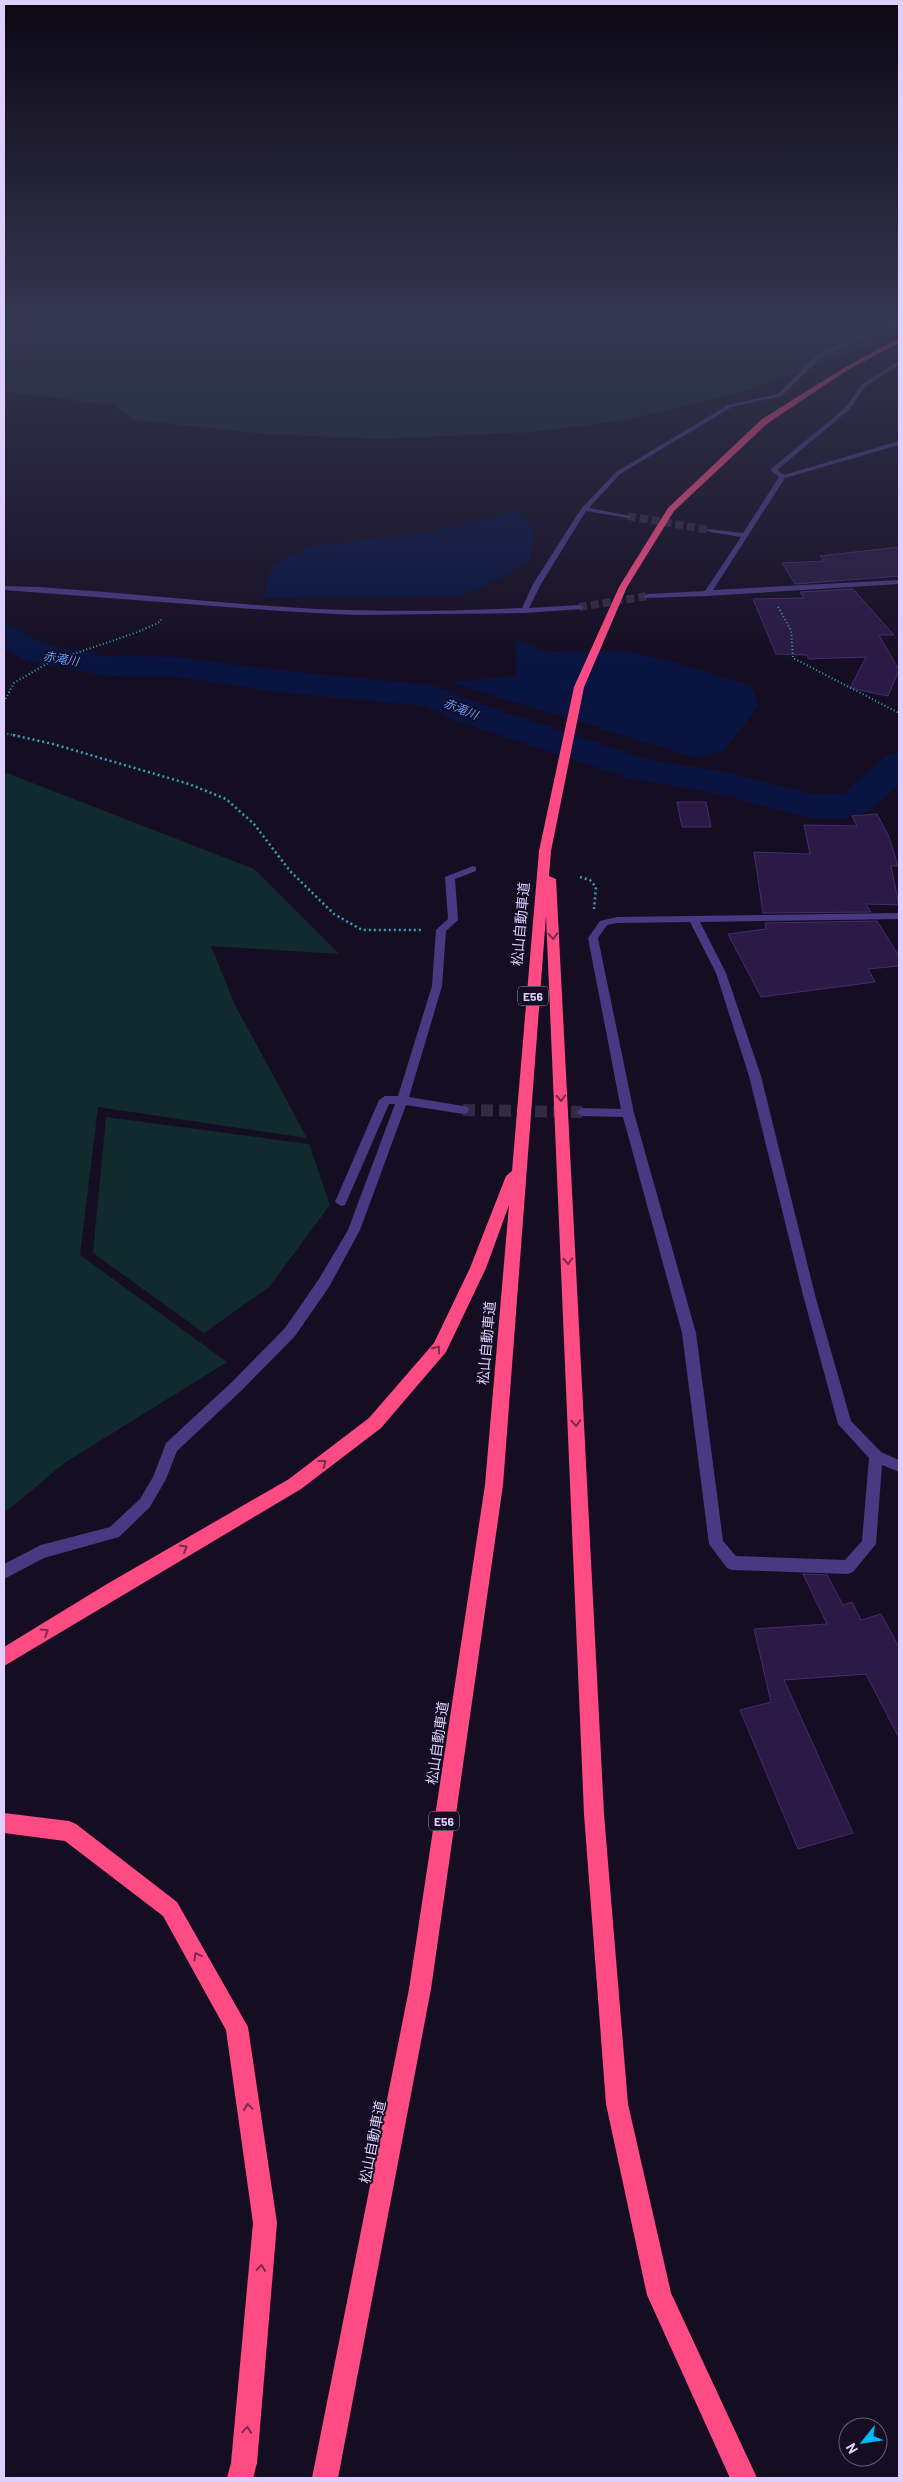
<svg xmlns="http://www.w3.org/2000/svg" width="903" height="2482" font-family="Barlow,'Noto Sans JP',sans-serif">
<style>
.green{fill:#112a2d}
.water{fill:#091441}
.lines{fill:none;stroke-linecap:round;stroke-linejoin:round}
.river{fill:#091441;fill-rule:evenodd}
.building{fill:#2a1a45;stroke:#452c71}
.minor-tunnel-far1{stroke:#332b44;stroke-width:8;stroke-dasharray:8 4;stroke-linecap:butt}
.minor-tunnel{stroke:#332b44;stroke-width:12;stroke-dasharray:12 6;stroke-linecap:butt}
.path-far1{stroke:#2ea7b6;stroke-width:2;stroke-dasharray:1 2.5;stroke-linecap:butt}
.path{stroke:#2ea7b6;stroke-width:2.5;stroke-dasharray:2 3;stroke-linecap:butt}
.minor{fill:#483983;fill-rule:evenodd}
.highway{fill:#ff4b84;fill-rule:evenodd}
.oneway{stroke:#7e294f}
.labels{text-anchor:middle;dominant-baseline:central;stroke-width:4;stroke-linejoin:round;paint-order:stroke}
.far-water-label{font-size:12px;font-style:italic;fill:#5e9aff;stroke:#150e23}
.shield{fill:#150e23;stroke:#a196bd;stroke-width:1}
.shield-label{font-size:12px;font-weight:bold;fill:#ddd0ff}
.street-label{font-size:14px;fill:#ddd0ff;stroke:#150e23}
</style>
<rect width="100%" height="100%" fill="#150e23"/>
<!-- green -->
<path class="green" d="M4 315H899V335L744 391 626 420 532 432 381 439 265 434 134 420 115 406 4 391Z
M4 772 254 869 339 954 211 946 235 1005 307 1138 98 1107 80 1255 227 1362 66 1462 4 1513Z
M106 1117 309 1144 330 1205 269 1287 204 1333 93 1253Z"/>
<!-- water -->
<path class="water" d="M517 511 535 527 530 560 498 579 460 596 263 598 273 564 313 546 424 533Z
M516 639 547 652 626 651 678 663 751 686 759 705 724 751 697 758 449 682 515 676Z"/>
<g class="lines">
<!-- river -->
<path class="river" d="M4 625 16 628 48 645 107 656 178 657 277 670 432 685 478 703 649 760 720 771 811 794H843L886 756 899 753V784L871 810 843 819 811 818 719 794 628 778 452 719 425 706 277 692 178 677 107 676 26 661 4 649Z"/>
</g>
<!-- building -->
<path class="building" d="M899 547V576L795 584 782 563 824 561 820 556Z
M853 589 894 635H879L899 670 888 696 850 688 866 657 809 659 807 655 776 654 753 599 804 598 800 592Z
M677 802H706L711 827H682Z
M877 814 889 837 898 866H891L899 905 866 904 871 912 763 913 754 852 810 854 804 825 857 826 852 816Z
M877 921 899 956V966L868 969 875 982 761 997 728 934 766 929 765 923Z
M803 1574 827 1575 843 1605 852 1602 861 1620 881 1614 899 1647V1738L866 1674 784 1680 853 1833 798 1849 740 1710 771 1702 754 1629 827 1624Z"/>
<g class="lines">
<!-- minor-tunnel-far1 -->
<path class="minor-tunnel-far1" d="M628 516 710 530
M579 607 648 596"/>
<!-- minor-tunnel -->
<path class="minor-tunnel" d="M463 1110 582 1112"/>
<!-- path-far1 -->
<path class="path-far1" d="M778 607 791 630 793 658 899 713
M4 702 14 683 50 662 135 633 158 623 163 618
M4 733 19 736"/>
<!-- path -->
<path class="path" d="M13 735 53 744 189 784 226 799 254 824 290 871 334 914 362 930H421
M580 877 590 880 596 887 594 909"/>
<!-- minor -->
<path class="minor" d="M899 319V323L822 356 782 396 732 407 620 474 589 508 631 516 628 518 586 511 541 584 529 608 579 605 583 607 582 609 524 613 354 615 280 611 4 590V586L38 587C132 593 224 604 317 609 385 612 454 611 522 608L533 584 581 509 616 472 728 405 778 394 818 354Z
M899 361V365L866 386 849 410 777 470 784 475 899 441V445L785 478 713 590 899 580V584L707 596 645 598 644 596 648 594 705 591 741 537 710 532 706 530 708 529 743 533 779 477 771 471V469L845 408 862 384Z
M473 866 476 867V871L455 879 458 920 446 931 442 986 409 1097 463 1106 467 1107 469 1110 467 1113 463 1114 406 1105 360 1230 329 1287 295 1336 242 1390 177 1451 166 1479 150 1507 119 1537 44 1558 4 1579V1564L41 1545 110 1527 140 1499 153 1477 166 1443 232 1382 285 1328 319 1279 348 1230 395 1104H389L345 1205 341 1206 335 1202 379 1100 385 1096H398L432 986 436 930 448 919 445 877Z
M899 913V919L700 922 726 973 761 1076 815 1295 851 1421 881 1452 899 1460V1472L882 1465 876 1544 853 1572 848 1574 732 1570 727 1568 709 1544 682 1333 623 1117 582 1116 576 1112 582 1108 621 1109 588 938 600 921 617 917ZM690 922 716 973 749 1076 803 1295 838 1424 869 1458 862 1541 845 1560 736 1556 723 1541 696 1333 634 1113 598 938 607 925 617 923Z"/>
<!-- highway -->
<path class="highway" d="M899 338V343L846 371 768 423 674 511 627 587 584 687 551 851 549 876 556 879 604 1814 628 2104 671 2293 757 2478H730L647 2295 606 2104 584 1814 546 916 503 1485 431 1989 338 2478H312L409 1989 485 1485 509 1205 486 1268 446 1352 381 1428 301 1489 4 1666V1647L107 1584 289 1479 369 1418 434 1343 470 1268 506 1176 512 1171 539 851 574 687 619 587 668 508 762 419 842 369Z
M4 1813 69 1821 76 1824 177 1902 248 2027 277 2223 257 2463 253 2478H227L231 2463 253 2223 226 2030 163 1916 65 1841 4 1833Z"/>
</g>
<!-- one-way arrows -->
<defs><path id="oneway-chevron" d="M-2-3.5L2.5 0L-2 3.5" fill="none" stroke-width="1.6" stroke-linecap="round" stroke-linejoin="round" transform="scale(1.25)"/></defs>
<g class="oneway">
<use href="#oneway-chevron" transform="translate(553 936) rotate(87)"/>
<use href="#oneway-chevron" transform="translate(561 1098) rotate(87)"/>
<use href="#oneway-chevron" transform="translate(568 1261) rotate(87)"/>
<use href="#oneway-chevron" transform="translate(437 1349) rotate(-54)"/>
<use href="#oneway-chevron" transform="translate(576 1423) rotate(87)"/>
<use href="#oneway-chevron" transform="translate(323 1463) rotate(-37)"/>
<use href="#oneway-chevron" transform="translate(184 1548) rotate(-30)"/>
<use href="#oneway-chevron" transform="translate(45 1632) rotate(-32)"/>
<use href="#oneway-chevron" transform="translate(197 1956) rotate(-119)"/>
<use href="#oneway-chevron" transform="translate(248 2107) rotate(-98)"/>
<use href="#oneway-chevron" transform="translate(261 2268) rotate(-85)"/>
<use href="#oneway-chevron" transform="translate(247 2430) rotate(-85)"/>
</g>
<!-- sky -->
<linearGradient id="sky" x2="0" y2="1"><stop stop-color="#0c0813"/><stop offset="0.48" stop-color="#353650"/><stop offset="1" stop-color="#353650" stop-opacity="0"/></linearGradient>
<rect width="903" height="663" fill="url(#sky)"/>
<g class="labels">
<!-- far-water labels -->
<g class="far-water-label">
<text transform="translate(61 658) rotate(10)">赤滝川</text>
<text transform="translate(461 708) rotate(22)">赤滝川</text>
</g>
<!-- shield labels -->
<g class="shield">
<rect x="518" y="986.5" width="30" height="19" rx="4"/>
<rect x="429" y="1811.5" width="30" height="19" rx="4"/>
</g>
<g class="shield-label">
<text x="533" y="996">E56</text>
<text x="444" y="1821">E56</text>
</g>
<!-- street labels -->
<g class="street-label">
<text transform="translate(520 924) rotate(-85)">松山自動車道</text>
<text transform="translate(486 1343) rotate(-85)">松山自動車道</text>
<text transform="translate(437 1743) rotate(-82)">松山自動車道</text>
<text transform="translate(372 2142) rotate(-79)">松山自動車道</text>
</g>
</g>
<!-- border -->
<rect width="903" height="2482" fill="none" stroke="#ddd0ff" stroke-width="10"/>
<!-- north arrow -->
<g transform="translate(863 2442) rotate(240)"><circle r="24" fill="#150e23" stroke="#655c7b"/>
<path d="M0-4L9 19L0 12L-9 19Z" fill="#00b9fb"/>
<text y="-8" font-size="14" font-weight="bold" text-anchor="middle" fill="#ddd0ff">N</text>
</g>
</svg>
